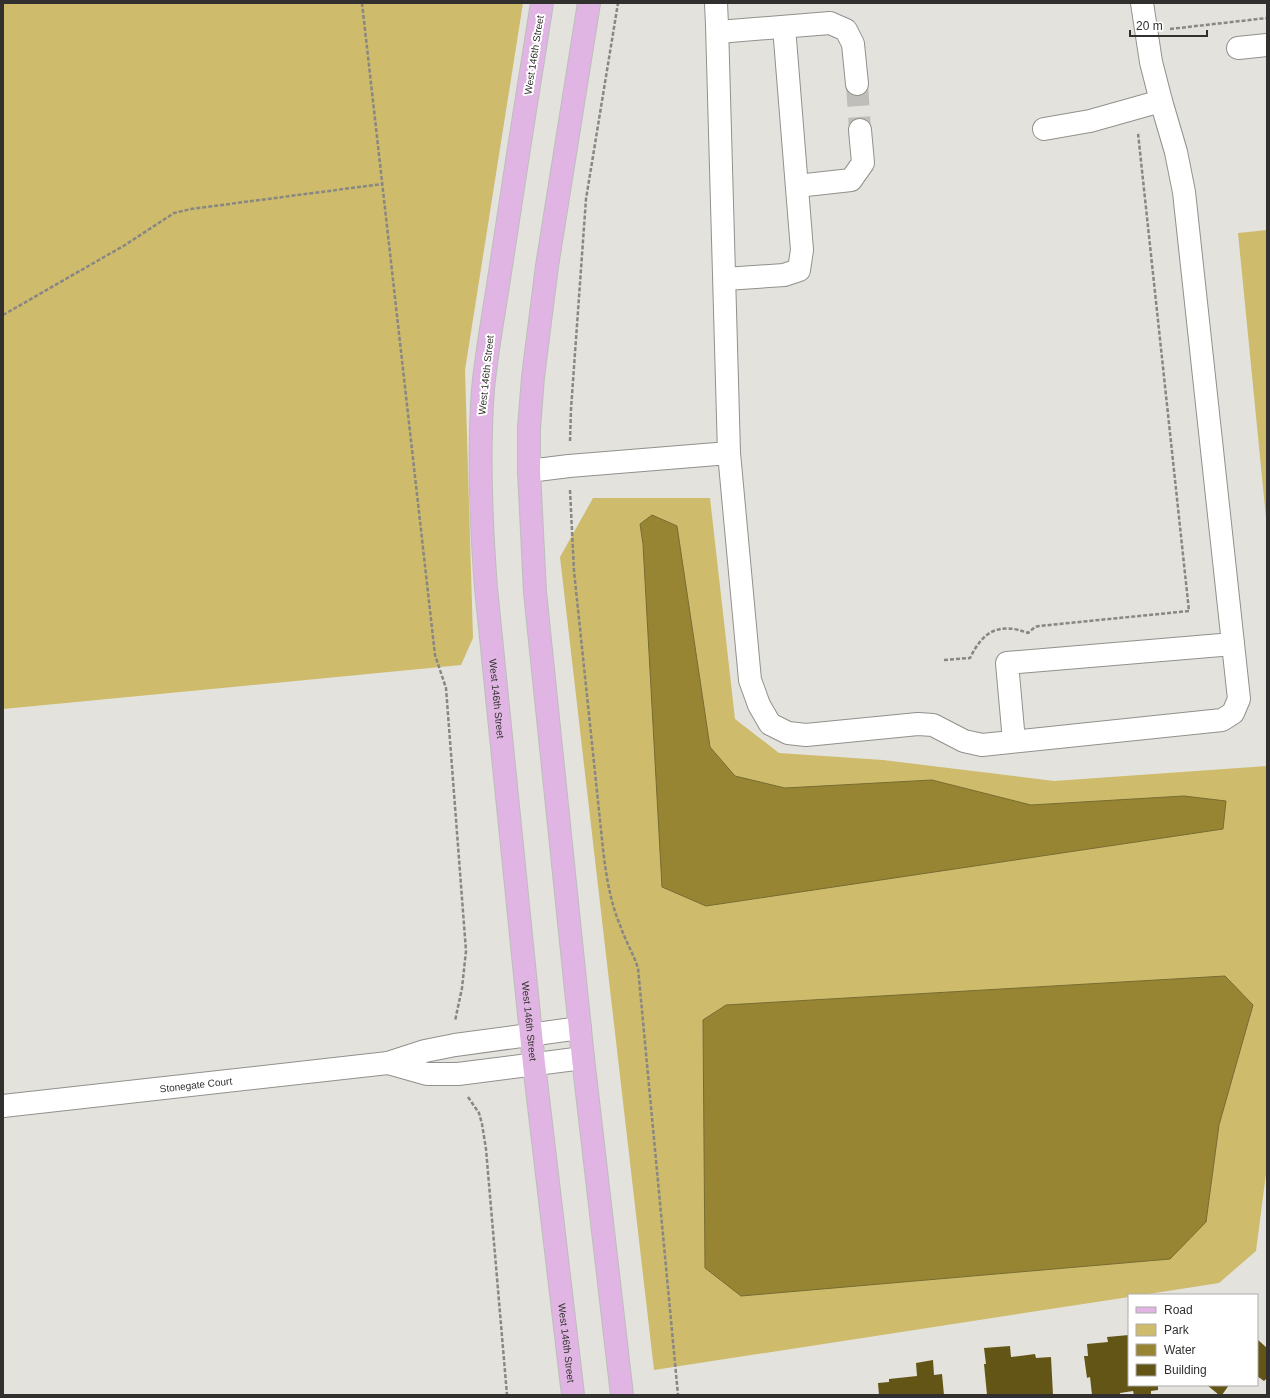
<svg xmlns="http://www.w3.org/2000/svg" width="1270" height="1398" font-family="Helvetica,sans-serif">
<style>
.green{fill:#cebb6c}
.water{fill:#978534;stroke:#786c32}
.building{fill:#635516}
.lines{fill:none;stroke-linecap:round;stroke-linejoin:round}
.minor-tunnel{stroke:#bfbeba;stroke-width:22;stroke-dasharray:22 11;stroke-linecap:butt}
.minor-casing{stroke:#91908c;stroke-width:24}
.major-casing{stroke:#bdbdbc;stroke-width:24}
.path{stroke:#888783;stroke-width:2.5;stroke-dasharray:4 2;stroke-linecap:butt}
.minor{stroke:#fff;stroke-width:22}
.major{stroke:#e1b5e3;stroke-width:22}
.labels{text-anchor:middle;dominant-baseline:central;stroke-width:4;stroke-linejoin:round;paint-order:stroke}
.street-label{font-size:10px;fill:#31302e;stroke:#fff}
</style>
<rect width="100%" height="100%" fill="#e3e2dd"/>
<!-- green -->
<path class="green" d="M3 3H523L465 370 473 638 461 665 3 709Z
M1267 230V528L1238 233Z
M593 498H710L735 719 779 753 883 760 1054 781 1267 766V1166L1256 1251 1219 1283 1142 1295H1129V1297L654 1370 560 557Z"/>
<!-- water -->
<path class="water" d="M652 515 677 526 710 747 735 776 785 788 932 780 1031 805 1184 796 1226 801 1223 829 706 906 662 887 643 544 640 524Z
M1225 976 1253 1005 1219 1125 1206 1222 1170 1259 741 1296 705 1268 703 1020 726 1005Z"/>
<!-- building -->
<path class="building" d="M1129 1335V1385H1158V1390L1151 1391V1395H1134L1133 1391 1120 1393V1395H1092L1090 1377 1087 1378 1084 1356H1088L1087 1344 1108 1342 1107 1337Z
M1257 1339 1267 1348V1378L1264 1381 1257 1376Z
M1010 1346 1011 1357 1035 1354 1036 1358 1051 1357 1053 1395H987L984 1364H986L984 1348Z
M933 1360 934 1375 942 1374 944 1395H879L878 1383 889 1382V1379L917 1376 916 1363Z
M1207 1385H1229L1222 1395H1219Z"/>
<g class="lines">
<!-- minor-tunnel -->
<path class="minor-tunnel" d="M857 84 860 130"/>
<defs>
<g id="minor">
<path d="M716 3 717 25 729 453"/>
<path d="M718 32 830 23 846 30 853 44 857 84"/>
<path d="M1238 48 1267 45"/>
<path d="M1044 129 1090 121 1161 101"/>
<path d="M797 186 851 180 863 163 860 130"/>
<path d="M725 279 784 275 799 270 802 250 784 27"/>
<path d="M529 471 569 466 729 453 750 680 759 705 770 724 788 733 806 735 918 724 933 725 964 741 982 745 1222 720 1233 713 1239 699 1184 192 1176 152 1161 101 1151 62 1142 3"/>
<path d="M1014 741 1007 663 1233 644"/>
<path d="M388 1063 427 1074H458L583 1058"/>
<path id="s1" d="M3 1106 388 1063 425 1051 455 1045 580 1028"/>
</g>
<g id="major">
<path id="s2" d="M542 3C528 91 514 178 501 266 495 307 487 348 483 389 478 455 481 522 486 588L534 1064 573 1395"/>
<path d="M589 3 547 266 533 377 529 428V471L535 592 583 1058 622 1395"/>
</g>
</defs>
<!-- minor casing -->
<use href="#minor" class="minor-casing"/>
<!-- major casing -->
<use href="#major" class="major-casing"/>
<!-- path -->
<path class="path" d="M362 3 435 655 446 688 466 951 462 988 455 1021
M1170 29 1267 18
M3 315 125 245 174 213 191 209 382 184
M570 441 571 409 586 199 618 3
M570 490 574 571 603 849C606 875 610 901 620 925 625 940 633 953 638 968L678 1395
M944 660 970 658C983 631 999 622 1028 633L1035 627 1039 626 1189 611 1138 133
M468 1097 479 1113 482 1124 486 1149 507 1395"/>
<!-- minor -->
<use href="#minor" class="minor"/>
<!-- major -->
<use href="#major" class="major"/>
</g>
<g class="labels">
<!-- street labels -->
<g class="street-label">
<text transform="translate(534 55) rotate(-81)">West 146th Street</text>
<text transform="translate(486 375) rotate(-84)">West 146th Street</text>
<text stroke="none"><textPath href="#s2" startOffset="701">West 146th Street</textPath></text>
<text stroke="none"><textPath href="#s2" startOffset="1025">West 146th Street</textPath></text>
<text stroke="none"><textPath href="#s1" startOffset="194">Stonegate Court</textPath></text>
<text stroke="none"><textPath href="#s2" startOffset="1349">West 146th Street</textPath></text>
</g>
</g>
<!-- border -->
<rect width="1270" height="1398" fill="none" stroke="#31302e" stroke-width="8"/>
<!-- legend -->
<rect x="1128" y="1294" width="130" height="92" fill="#ffffff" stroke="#adacab"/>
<rect x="1136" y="1307" width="20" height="6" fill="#e1b5e3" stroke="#adacab"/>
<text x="1164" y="1314" font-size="12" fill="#31302e">Road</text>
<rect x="1136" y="1324" width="20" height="12" fill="#cebb6c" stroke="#adacab"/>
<text x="1164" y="1334" font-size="12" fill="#31302e">Park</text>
<rect x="1136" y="1344" width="20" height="12" fill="#978534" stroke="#adacab"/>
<text x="1164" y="1354" font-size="12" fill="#31302e">Water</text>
<rect x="1136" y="1364" width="20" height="12" fill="#635516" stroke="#adacab"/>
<text x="1164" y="1374" font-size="12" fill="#31302e">Building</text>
<!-- scale -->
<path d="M1130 30v6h77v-6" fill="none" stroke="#31302e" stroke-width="2"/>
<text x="1136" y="30" font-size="12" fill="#31302e" stroke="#ffffff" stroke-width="3" paint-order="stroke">20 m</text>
</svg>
